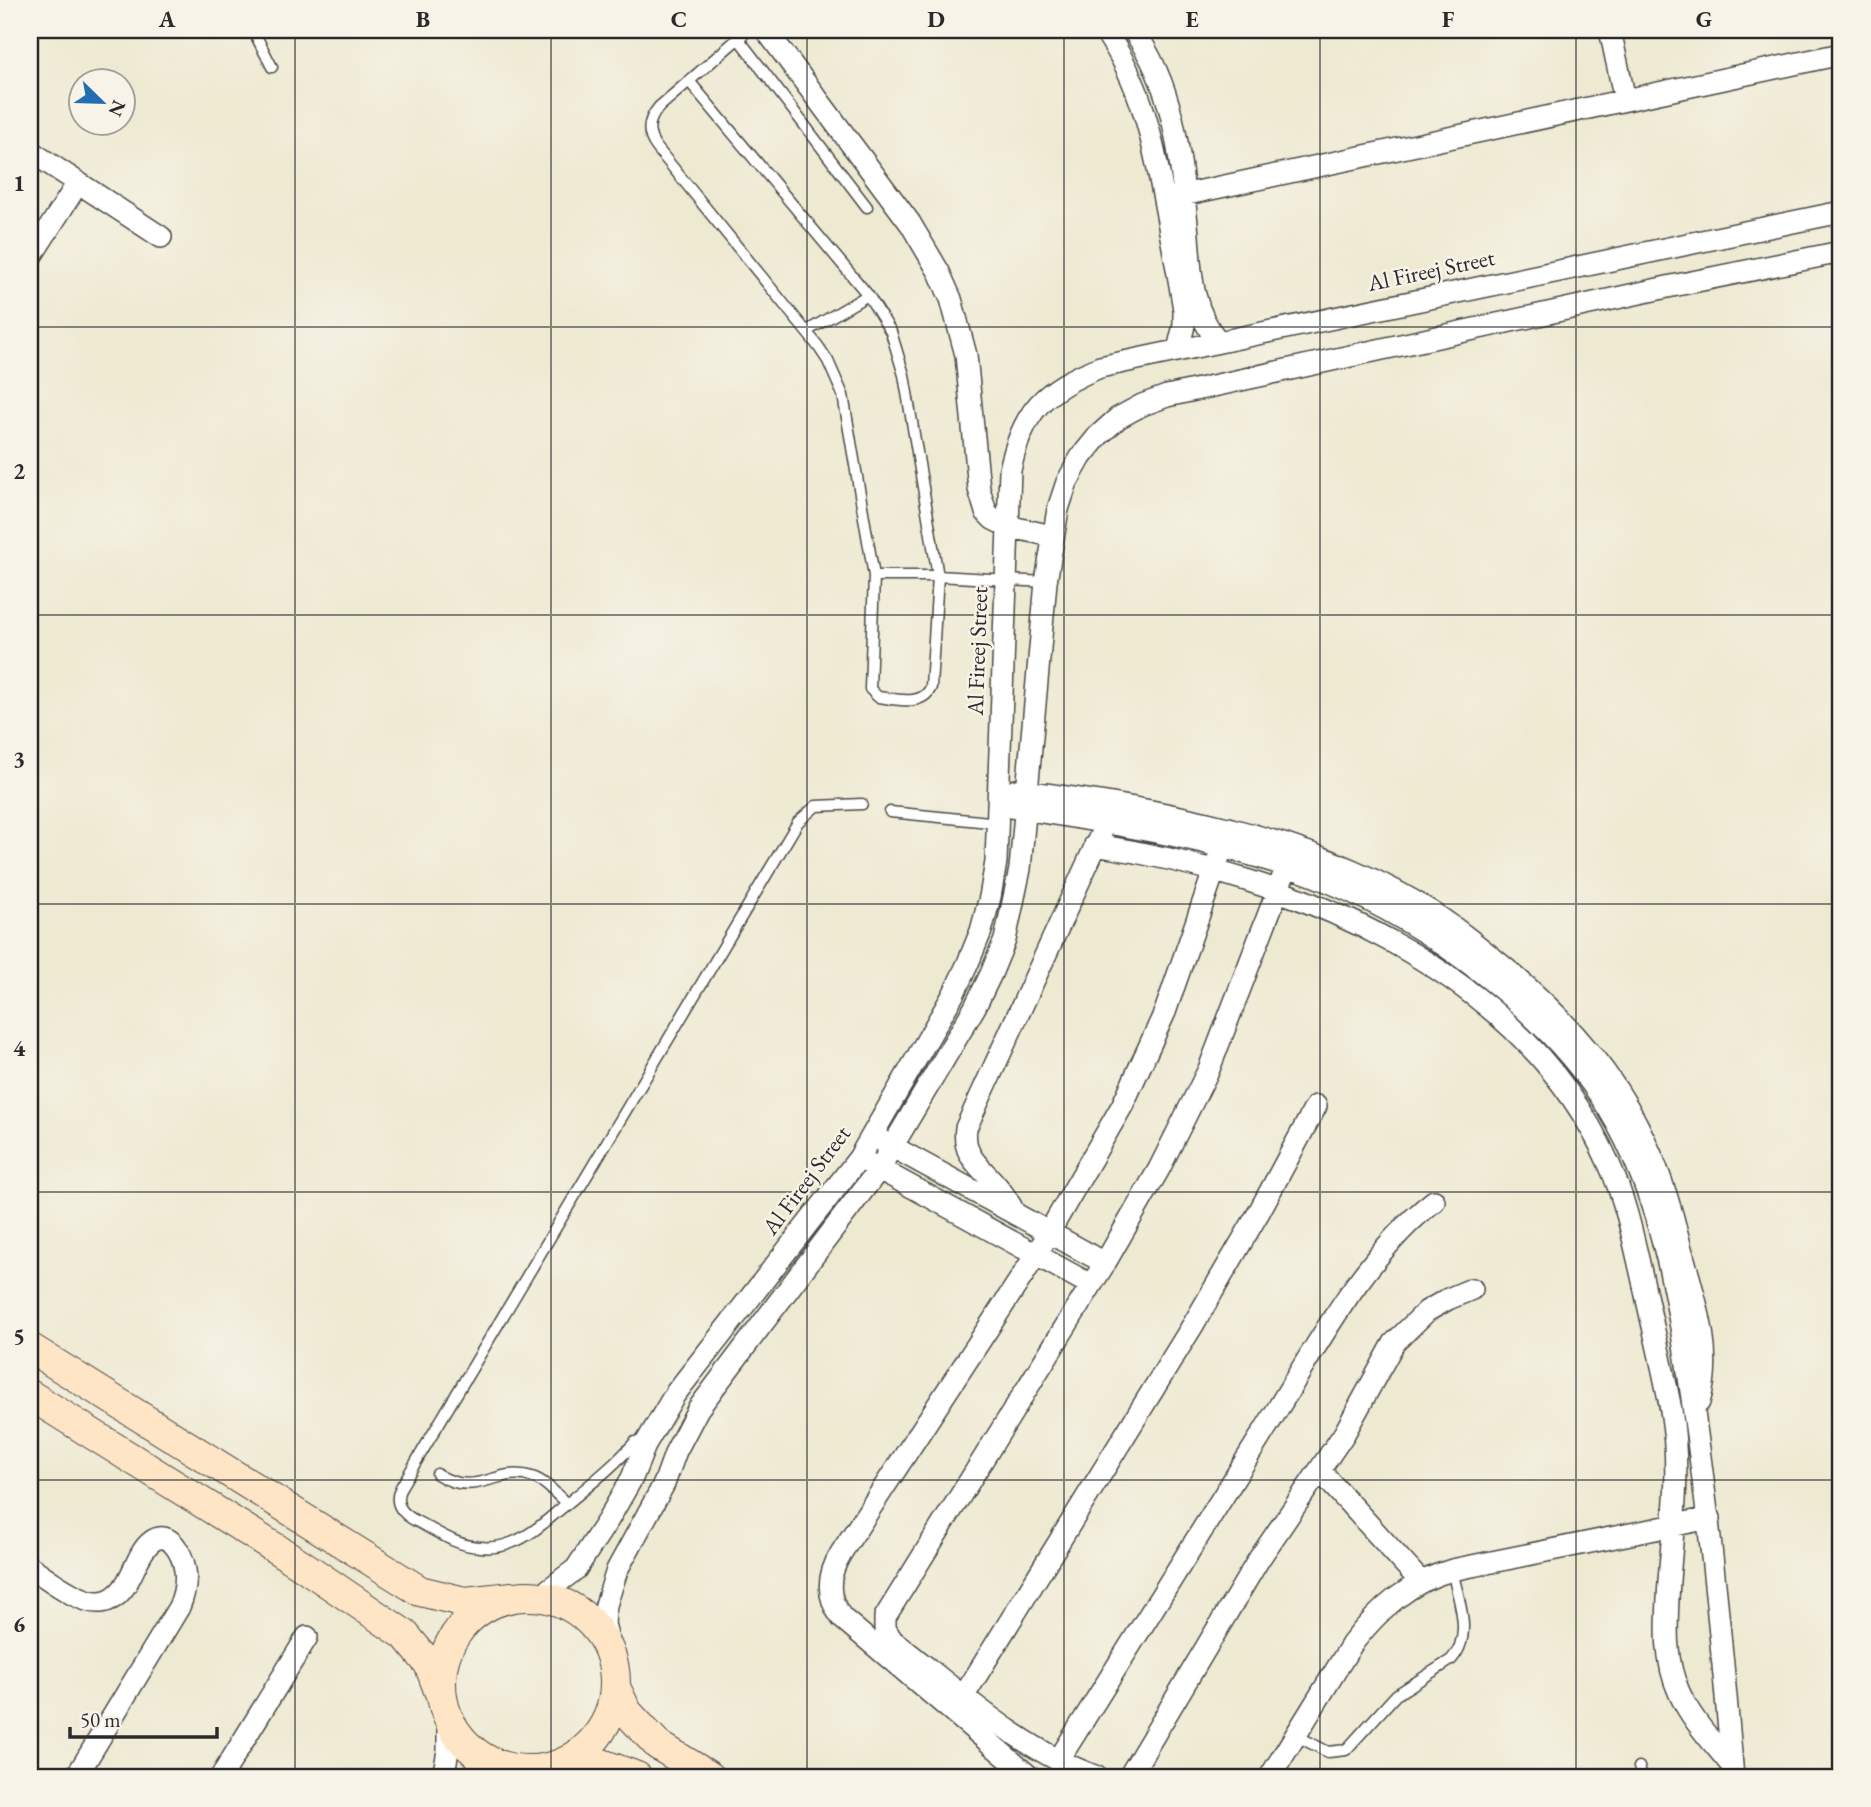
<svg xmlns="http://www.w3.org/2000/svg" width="1871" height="1807" font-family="'EB Garamond',serif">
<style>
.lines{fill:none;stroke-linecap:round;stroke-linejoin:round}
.lane-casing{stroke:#484844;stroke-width:13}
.street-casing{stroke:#484844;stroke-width:24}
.secondary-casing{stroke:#484844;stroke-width:32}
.lane{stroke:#fff;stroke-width:10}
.street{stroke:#fff;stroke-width:21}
.secondary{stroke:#fee5c5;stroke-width:30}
.grid{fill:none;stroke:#2b2b2b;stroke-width:2;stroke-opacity:0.55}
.labels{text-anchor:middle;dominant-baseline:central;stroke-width:5;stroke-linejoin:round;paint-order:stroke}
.street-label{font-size:23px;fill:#2b2b2b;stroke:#f7f3e8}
.neatline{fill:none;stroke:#2b2b2b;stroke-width:2.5}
.grid-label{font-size:23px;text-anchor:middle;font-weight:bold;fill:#2b2b2b}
</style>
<rect width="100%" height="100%" fill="#f7f3e8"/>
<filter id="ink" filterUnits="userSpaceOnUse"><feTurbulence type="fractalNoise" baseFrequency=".0143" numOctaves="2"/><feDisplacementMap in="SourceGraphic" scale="14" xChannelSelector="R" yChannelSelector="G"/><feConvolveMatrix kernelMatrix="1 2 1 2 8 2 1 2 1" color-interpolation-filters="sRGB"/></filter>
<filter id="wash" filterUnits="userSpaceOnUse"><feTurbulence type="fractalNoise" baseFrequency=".00686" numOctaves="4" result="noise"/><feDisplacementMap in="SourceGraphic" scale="28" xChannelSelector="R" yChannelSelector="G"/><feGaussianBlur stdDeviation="1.57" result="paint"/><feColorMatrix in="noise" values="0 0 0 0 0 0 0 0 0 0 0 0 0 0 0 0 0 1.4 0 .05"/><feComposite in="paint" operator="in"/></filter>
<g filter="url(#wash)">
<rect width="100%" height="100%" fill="#eee9d1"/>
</g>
<g filter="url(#ink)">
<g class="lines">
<defs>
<path id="lane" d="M253 30 272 67
M738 38 867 207
M689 81 868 295 891 332 904 375 938 576 931 687C923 707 896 699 878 697L870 689 874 576 843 395 828 361 818 346 657 148C646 134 647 121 659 107L748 30
M807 331 868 295
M874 576H938L1046 582
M890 812 999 823
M646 1443 635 1442C615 1465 592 1483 568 1503 550 1517 533 1535 511 1543 501 1547 490 1548 480 1547 456 1546 436 1531 416 1521 401 1513 393 1503 401 1487L798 822 816 806 862 804
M437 1474C478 1500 496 1465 532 1477 545 1481 556 1494 567 1504
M1295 1735 1328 1752 1346 1750 1396 1695 1451 1660C1474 1636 1458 1599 1452 1570
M1639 1767 1642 1777"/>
<path id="street" d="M766 30 910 223 939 272 951 299 966 355 979 489 986 512 993 519 1007 526 1052 536
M1104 30C1143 84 1154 146 1166 210 1172 243 1179 276 1184 310V325L1178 350
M1133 30C1175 88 1180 155 1187 224 1191 266 1189 308 1218 341
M1610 30 1625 100
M30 151 161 237
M1164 199 1841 54
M30 258 78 183
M1016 790C1158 809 1309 834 1433 913 1461 931 1487 953 1512 974 1601 1050 1650 1123 1678 1237 1691 1290 1716 1348 1699 1402
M1011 807C1114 823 1230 841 1327 881 1430 924 1549 1012 1608 1108 1664 1199 1681 1316 1695 1420 1712 1538 1723 1658 1733 1777
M1095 845C1293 875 1523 970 1609 1164 1626 1201 1634 1242 1643 1281 1652 1324 1663 1367 1671 1410 1681 1467 1673 1524 1669 1581 1667 1619 1663 1657 1679 1692 1691 1720 1714 1743 1732 1766
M882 1141 1105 1263
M870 1164 1091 1285
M1015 1214C1010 1204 1004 1194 996 1185 980 1166 962 1156 966 1128L1101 834
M1320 1471 1420 1581
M30 1567C48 1578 79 1604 101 1602 132 1598 132 1557 151 1542 170 1527 183 1556 185 1570 187 1583 184 1595 179 1607L76 1777
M540 1596 576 1569 608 1520 632 1478 646 1443 675 1394 859 1158 953 995 968 963 981 931 990 897 996 862 1010 470C1023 410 1044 390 1100 367L1841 212
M611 1655 604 1623 606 1605 617 1570 664 1484 676 1451 698 1409 879 1169 975 1007 991 974 1005 940 1020 869 1046 582 1058 509 1067 482 1081 457 1098 436 1118 418 1142 405 1167 396 1672 286 1841 252
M957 1707 1193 1325 1259 1212 1316 1106
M1058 1761C1126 1651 1195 1541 1264 1431 1313 1353 1360 1259 1434 1201
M221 1777 307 1637
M443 1777 448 1751V1720
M501 1777 528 1771
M1030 1777 842 1618C826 1597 827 1576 841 1553L1036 1255 1122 1106 1165 1012 1229 828
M1097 1777C1019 1749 957 1690 892 1640L885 1629V1617L1105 1263 1159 1169 1209 1069 1294 848
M1129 1777 1259 1559 1344 1434 1394 1343 1427 1311 1448 1299 1472 1289
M1270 1777 1352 1644C1379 1609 1409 1582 1452 1570L1710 1518"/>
<path id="secondary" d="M30 1348 420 1591 465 1602 512 1597
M30 1395 299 1563 405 1635 429 1664 440 1693
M441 1683a87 87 0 1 1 174 0a87 87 0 1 1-174 0Z
M615 1687 627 1712 658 1745 710 1777
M569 1761 602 1764 637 1777"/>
</defs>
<!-- lane casing -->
<use href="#lane" class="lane-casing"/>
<!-- street casing -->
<use href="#street" class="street-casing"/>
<!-- secondary casing -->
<use href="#secondary" class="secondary-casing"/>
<!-- lane -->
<use href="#lane" class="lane"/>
<!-- street -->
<use href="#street" class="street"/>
<!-- secondary -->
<use href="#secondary" class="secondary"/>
</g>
</g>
<!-- grid -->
<path class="grid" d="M295 30V1777M551 30V1777M807 30V1777M1064 30V1777M1320 30V1777M1576 30V1777M30 327H1841M30 615H1841M30 904H1841M30 1192H1841M30 1480H1841"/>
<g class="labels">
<!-- street labels -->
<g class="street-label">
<text transform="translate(1431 270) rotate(-12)">Al Fireej Street</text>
<text transform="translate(977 651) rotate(-88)">Al Fireej Street</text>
<text transform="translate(806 1180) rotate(-53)">Al Fireej Street</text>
</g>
</g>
<!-- margin -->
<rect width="1871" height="1807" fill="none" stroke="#f7f3e8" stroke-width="77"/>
<!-- north arrow -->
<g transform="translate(102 102) rotate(113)"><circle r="33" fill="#f7f3e8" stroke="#a5a39c" stroke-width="2"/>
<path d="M0-5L12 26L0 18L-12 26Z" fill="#1f6fb2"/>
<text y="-10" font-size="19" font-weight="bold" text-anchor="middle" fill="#2b2b2b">N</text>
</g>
<!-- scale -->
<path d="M70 1727v10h147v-10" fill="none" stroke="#2b2b2b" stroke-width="3.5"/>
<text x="80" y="1727" font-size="21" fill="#2b2b2b" stroke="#f7f3e8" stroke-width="5" paint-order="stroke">50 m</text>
<rect x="38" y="38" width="1794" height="1731" class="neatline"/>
<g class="grid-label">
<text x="167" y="27">A</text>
<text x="423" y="27">B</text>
<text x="679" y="27">C</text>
<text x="936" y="27">D</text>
<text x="1192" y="27">E</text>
<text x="1448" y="27">F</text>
<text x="1704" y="27">G</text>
<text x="19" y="191">1</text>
<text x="19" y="479">2</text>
<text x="19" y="767">3</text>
<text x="19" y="1056">4</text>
<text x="19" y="1344">5</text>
<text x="19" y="1632">6</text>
</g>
</svg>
